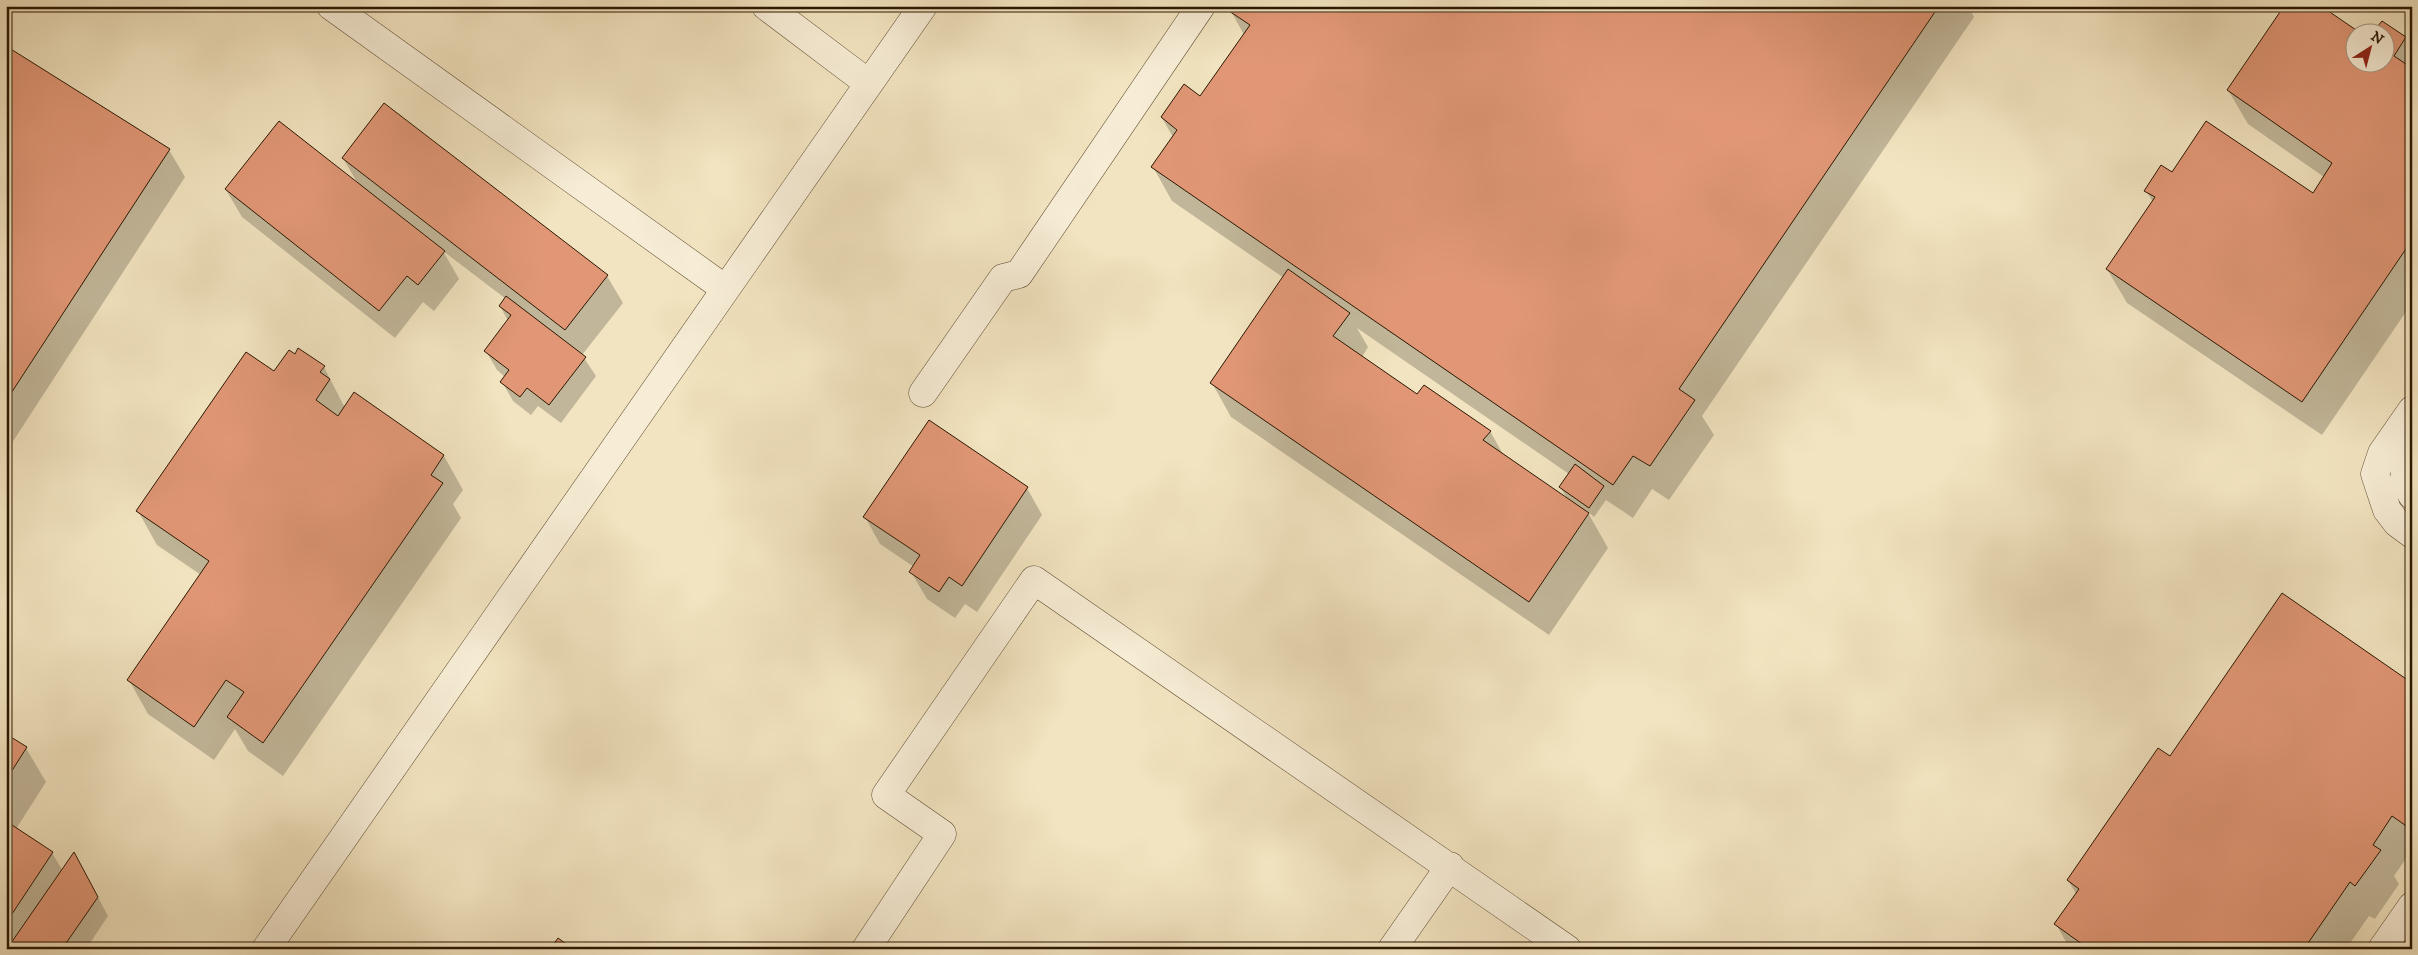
<svg xmlns="http://www.w3.org/2000/svg" width="2418" height="955" font-family="'IM FELL DW Pica',serif">
<style>
.shadow{fill:#0003;fill-rule:evenodd}
.building{fill:#e19776;stroke:#2a1700}
.lines{fill:none;stroke-linecap:round;stroke-linejoin:round}
.minor-casing{stroke:#5c4a30;stroke-width:29}
.minor{stroke:#f7edd6;stroke-width:28}
</style>
<rect width="100%" height="100%" fill="#f2e4c0"/>
<filter id="stains"><feTurbulence type="fractalNoise" baseFrequency=".004" numOctaves="4"/><feColorMatrix values="0 0 0 0 .2 0 0 0 0 .09 0 0 0 0 .02 0 0 0 .5 -.17"/></filter>
<radialGradient id="worn" r=".72"><stop offset=".6" stop-color="#630" stop-opacity="0"/><stop offset="1" stop-color="#630" stop-opacity=".3"/></radialGradient>
<!-- shadow -->
<path class="shadow" d="M1234 6H1968L1974 17 1702 416 1714 435 1669 500 1652 489 1633 518 1606 500 1594 517 1587 511 1608 548 1549 635 1231 417 1212 383 1284 278 1172 201 1153 167 1173 137 1162 118 1201 98 1244 35 1231 11ZM1357 328 1569 474 1560 487 1568 500 1504 456 1490 431 1418 396 1362 357 1368 347Z
M2318 6 2357 32 2356 62H2386V32H2375L2382 23 2405 38 2412 49V303L2322 435 2127 303 2107 269 2153 202 2146 191 2172 173 2313 195 2324 177 2248 124 2228 90Z
M6 47 169 150 185 177 6 452Z
M343 158 607 276 623 303 582 355 596 376 561 423 538 406 531 415 513 401 502 382 505 377 497 370 486 351 508 321 500 306 506 299 443 251 459 279 434 311 423 302 395 338 242 217 226 190 358 184Z
M324 367 345 408 354 394 444 456 463 490 453 504 461 518 283 776 248 751 235 729 214 760 148 714 129 680 201 575 157 545 138 511 274 373Z
M1027 488 1042 515 977 612 965 604 955 618 927 599 911 572 914 567 880 544 865 517Z
M2412 684V850L2394 876 2399 884 2375 919 2369 916 2346 949H2070L2056 924 2076 894 2068 880 2170 758Z
M6 735 26 748 46 782 16 829 52 853 63 871 85 873 108 916 86 949H6Z"/>
<!-- building -->
<path class="building" d="M1232 6H1939L1679 389 1695 400 1650 466 1633 456 1613 485 1151 167 1177 130 1161 117 1184 84 1200 96 1250 25 1229 11Z
M2284 6H2321L2359 32H2356V62H2386V32H2373L2382 21 2406 37 2394 56 2412 68V240L2302 402 2106 269 2155 197 2144 191 2161 165 2172 172 2206 121 2313 193 2332 163 2227 90Z
M6 46 170 149 6 401Z
M384 103 608 275 565 330 342 158Z
M279 121 445 251 418 285 407 276 379 311 225 189Z
M1288 269 1350 313 1333 336 1417 394 1424 385 1491 431 1483 440 1589 513 1529 602 1210 383Z
M506 296 586 357 549 405 527 388 520 397 500 382 509 370 484 351 511 315 499 306Z
M298 348 325 366 320 372 330 379 316 400 338 416 354 392 444 455 431 475 443 483 263 743 227 717 244 692 226 680 194 727 127 680 209 561 136 511 246 352 274 371 289 350 295 354Z
M929 420 1028 487 962 586 949 577 939 592 909 572 920 555 863 517Z
M1575 464 1604 486 1589 508 1559 487Z
M2282 593 2412 683V830L2392 816 2373 845 2381 850 2355 886 2350 882 2304 949H2089L2054 924 2079 889 2067 880 2158 748 2170 756Z
M6 734 27 747 6 780Z
M6 821 53 852 6 923Z
M74 852 98 897 62 949H19L11 943Z
M558 938 573 949H550Z"/>
<g class="lines">
<defs>
<path id="minor" d="M331 6 724 288
M766 6 868 83
M923 393 1003 278 1019 274 1201 6
M2412 410 2382 453 2375 474 2387 510 2397 523 2412 534
M2412 454C2401 469 2403 479 2412 495
M266 949 923 6
M866 949 942 834 886 795 1034 580 1567 949
M1392 949 1450 866
M2382 949 2412 906"/>
</defs>
<!-- minor casing -->
<use href="#minor" class="minor-casing"/>
<!-- minor -->
<use href="#minor" class="minor"/>
</g>
<!-- margin -->
<rect width="2418" height="955" fill="none" stroke="#f2e4c0" stroke-width="25"/>
<rect x="8" y="8" width="2403" height="940" fill="none" stroke="#2a1700" stroke-width="2.5"/>
<rect x="12" y="12" width="2393" height="930" fill="none" stroke="#2a1700"/>
<!-- north arrow -->
<g transform="translate(2370 48) rotate(36)"><circle r="24" fill="#f7edd6" stroke="#a59780"/>
<path d="M0-4L9 19L0 12L-9 19Z" fill="#8f2418"/>
<text y="-8" font-size="14" font-weight="bold" text-anchor="middle" fill="#2a1700">N</text>
</g>
<rect width="100%" height="100%" filter="url(#stains)"/>
<rect width="100%" height="100%" fill="url(#worn)"/>
</svg>
